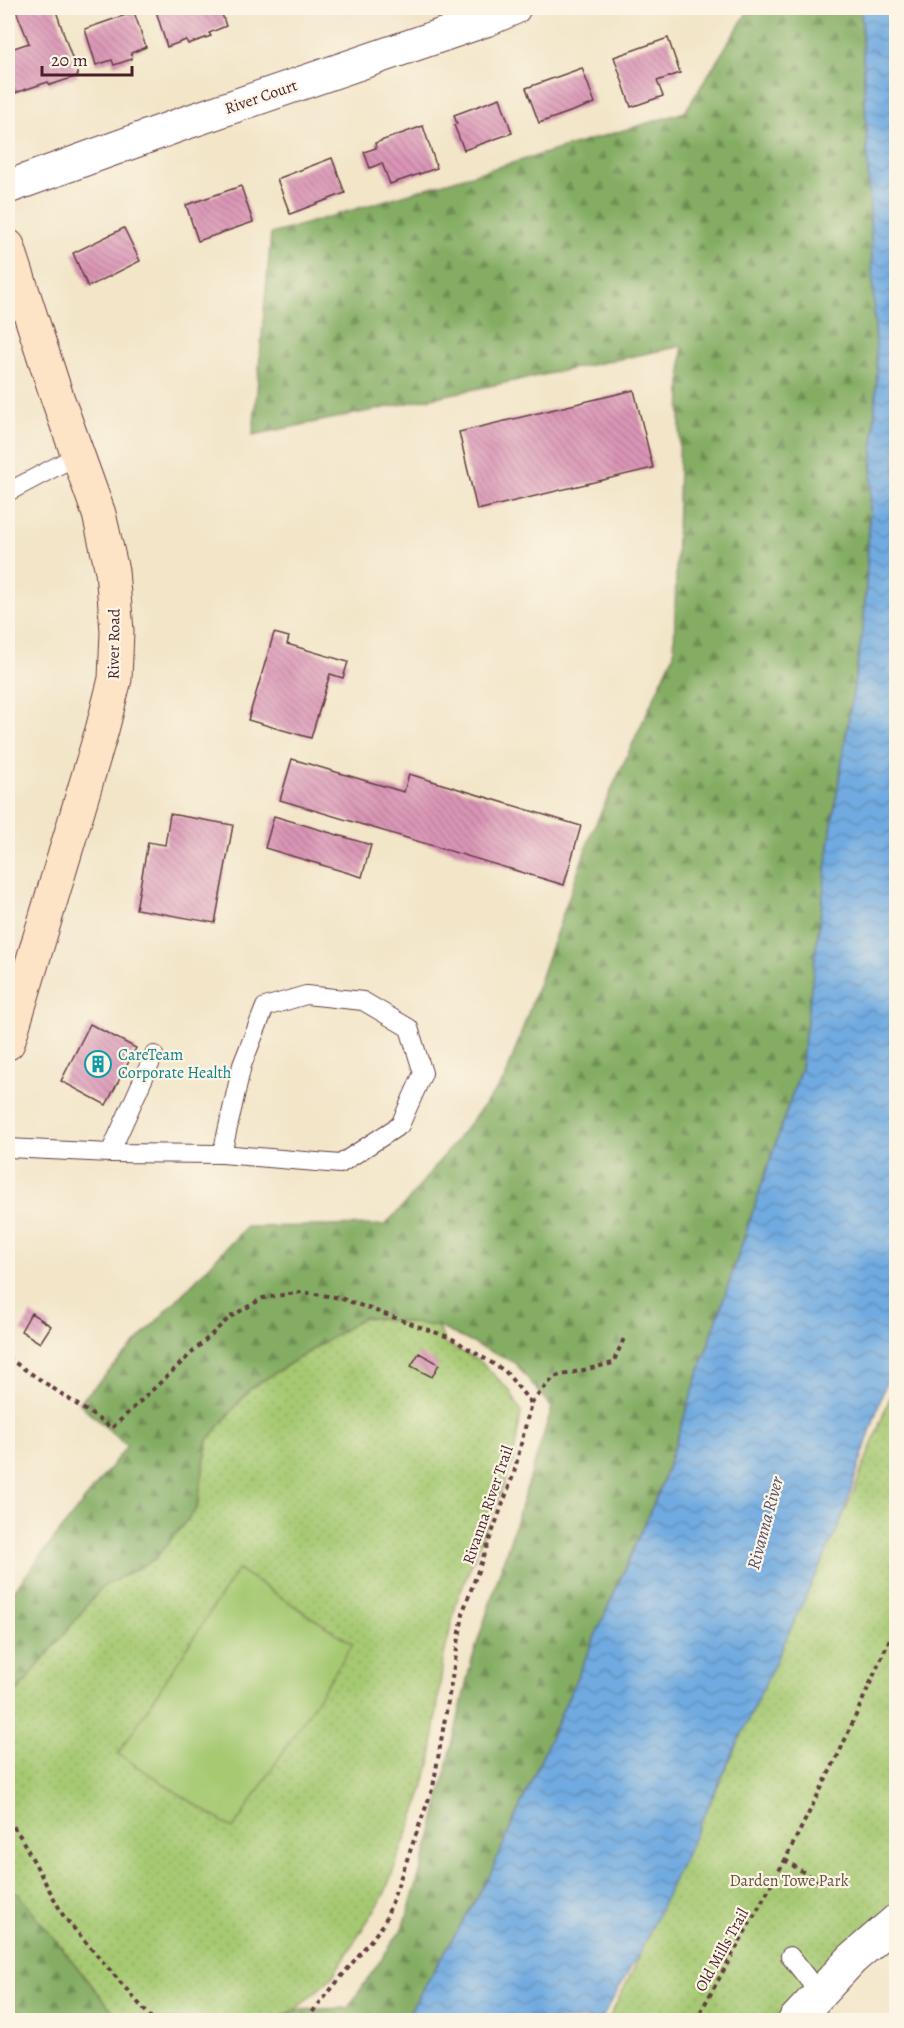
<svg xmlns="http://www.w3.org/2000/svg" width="904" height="2028" font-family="Alegreya,serif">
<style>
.grass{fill:url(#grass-dots);stroke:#78744e;stroke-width:1.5}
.forest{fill:url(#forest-firs);stroke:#676648;stroke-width:1.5}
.pitch{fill:#a6c972;stroke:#78744e;stroke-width:1.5}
.water{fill:url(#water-waves);stroke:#5d6486;stroke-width:1.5}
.building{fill:url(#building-back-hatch)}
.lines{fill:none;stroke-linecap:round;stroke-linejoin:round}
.lane-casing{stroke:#633d43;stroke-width:20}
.street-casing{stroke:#633d43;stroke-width:35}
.secondary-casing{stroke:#633d43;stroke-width:35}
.path{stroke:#633d43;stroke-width:4;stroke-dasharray:4.5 4.5;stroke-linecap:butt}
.lane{stroke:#fff;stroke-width:18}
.street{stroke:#fff;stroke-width:33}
.secondary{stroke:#fee4c6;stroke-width:33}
.labels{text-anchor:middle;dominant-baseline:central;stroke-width:4.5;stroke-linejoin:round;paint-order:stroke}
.street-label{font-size:16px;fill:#4a1f2b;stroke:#fcf5e5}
.culture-label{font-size:16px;fill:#0d838f;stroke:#fcf5e5;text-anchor:start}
.park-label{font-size:16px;fill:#665240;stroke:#fcf5e5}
.water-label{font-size:18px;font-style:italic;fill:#57506a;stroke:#fcf5e5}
</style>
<defs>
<pattern id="grass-dots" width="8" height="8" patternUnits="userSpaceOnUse" patternTransform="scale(1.5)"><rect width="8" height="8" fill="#a6c972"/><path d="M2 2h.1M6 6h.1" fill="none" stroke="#90ac63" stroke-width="1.8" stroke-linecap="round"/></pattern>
<pattern id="forest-firs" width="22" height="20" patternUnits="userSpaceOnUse" patternTransform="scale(1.5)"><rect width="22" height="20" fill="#84ad64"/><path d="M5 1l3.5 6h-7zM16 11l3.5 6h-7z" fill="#6e8c53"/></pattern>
<pattern id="water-waves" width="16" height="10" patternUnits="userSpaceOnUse" patternTransform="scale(1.5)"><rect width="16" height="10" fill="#70aae0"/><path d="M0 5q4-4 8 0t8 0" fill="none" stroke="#5e8ab6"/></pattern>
<pattern id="building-back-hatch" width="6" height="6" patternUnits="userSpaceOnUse" patternTransform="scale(1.5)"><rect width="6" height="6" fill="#da95b6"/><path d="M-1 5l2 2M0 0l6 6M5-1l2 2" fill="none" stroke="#b37994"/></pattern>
</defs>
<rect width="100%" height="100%" fill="#fcf5e5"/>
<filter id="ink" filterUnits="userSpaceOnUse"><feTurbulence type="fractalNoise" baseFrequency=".0167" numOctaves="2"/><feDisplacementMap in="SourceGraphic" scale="12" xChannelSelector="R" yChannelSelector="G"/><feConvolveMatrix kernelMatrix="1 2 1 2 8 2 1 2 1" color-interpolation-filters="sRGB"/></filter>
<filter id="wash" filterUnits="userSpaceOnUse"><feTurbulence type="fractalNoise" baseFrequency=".008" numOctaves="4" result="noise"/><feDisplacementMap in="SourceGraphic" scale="24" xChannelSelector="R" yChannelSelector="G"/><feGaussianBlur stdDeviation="1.35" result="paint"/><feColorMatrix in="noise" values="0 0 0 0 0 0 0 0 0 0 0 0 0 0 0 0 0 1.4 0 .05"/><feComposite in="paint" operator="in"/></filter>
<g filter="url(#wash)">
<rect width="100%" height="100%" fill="#f2e5c8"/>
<!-- grass -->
<path class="grass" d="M364 1317 437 1326 446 1344 480 1361 510 1391 521 1412 513 1462 457 1600 443 1660 431 1761 418 1805 384 1895 332 1977 295 2010 275 2020H120L18 1894 8 1889V1703L102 1587 155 1559 197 1508 208 1440 251 1388Z
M896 1382V1930L806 2020H608L634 1968 670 1877 711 1801 759 1693 851 1498Z"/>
<!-- forest -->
<path class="forest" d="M750 8H861L877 373 864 622 831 831 801 1068 660 1489 489 1877 405 2020H275L295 2010 348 2008 404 1926 431 1836 471 1663 552 1408 515 1363 437 1326 364 1317 251 1388 208 1440 197 1508 155 1559 102 1587 8 1703V1598L127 1446 79 1403 246 1227 385 1225 406 1203 505 1079 591 834 674 654 682 346 253 435 271 234 685 112Z
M8 1889 18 1894 120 2020H8Z"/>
<!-- pitch -->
<path class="pitch" d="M238 1569 353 1644 233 1829 118 1754Z"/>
<!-- water -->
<path class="water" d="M861 8H896V1352L841 1521 642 1948 601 2020H405L489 1877 660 1489 801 1068 831 831 864 622 877 373Z"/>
<g id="blocks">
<!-- building -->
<path class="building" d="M15 8H55L78 76 50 85 48 82 15 93 8 72V50L29 43Z
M168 8H220L226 26 209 33 211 36 188 44 186 40 167 47 156 11Z
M134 12 146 47 131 53 132 59 114 65 112 60 96 65 85 29Z
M668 38 680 73 657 81 663 96 631 107 614 57Z
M582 68 595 103 539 123 526 88Z
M500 98 512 133 464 150 454 125 457 124 454 115Z
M423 126 437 168 390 184 382 163 370 168 364 152 376 148 375 143Z
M332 158 345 193 290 214 277 179Z
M241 186 253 222 198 241 186 205Z
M124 228 140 261 88 287 73 253Z
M634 390 653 468 477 510 459 432Z
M274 633 289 637 287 644 348 662 343 678 330 674 311 738 248 720Z
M292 759 404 792 409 774 581 826 564 885 280 800Z
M170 814 233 825 215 923 136 909 148 842 165 845Z
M274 816 371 845 362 877 265 848Z
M90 1024 136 1048 106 1105 61 1081Z
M31 1313 51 1326 40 1343 21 1331Z
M419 1353 439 1364 432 1377 411 1366Z"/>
</g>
</g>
<g filter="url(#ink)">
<use href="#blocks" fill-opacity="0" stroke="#633d43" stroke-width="1.5"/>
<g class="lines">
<defs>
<path id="lane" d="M8 492 78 455
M8 1148 110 1153 222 1154 340 1164 400 1125 423 1073 409 1028 363 1001 306 995 265 1007 242 1065 222 1154
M110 1153 154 1055
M790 1956 819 1993"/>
<path id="street" d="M8 187 182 124 486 20 514 8
M795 2020 852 1959 896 1921"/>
<path id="secondary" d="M8 246 57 397 99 514 112 571 117 631 115 679 102 730 8 1043"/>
</defs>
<!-- lane casing -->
<use href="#lane" class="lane-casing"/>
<!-- street casing -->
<use href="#street" class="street-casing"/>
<!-- secondary casing -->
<use href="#secondary" class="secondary-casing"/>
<!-- path -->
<path class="path" d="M8 1358 112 1428 230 1317 263 1298 302 1292 340 1298 451 1338 505 1371 531 1403 514 1473 464 1609 433 1787 384 1924 306 2020
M531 1403 554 1377 613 1363 625 1336
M8 1819 20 1836 64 1917 153 2020
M785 1860 818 1882
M696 2020 785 1860 840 1751 896 1625"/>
<!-- lane -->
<use href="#lane" class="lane"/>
<!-- street -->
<use href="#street" class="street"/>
<!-- secondary -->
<use href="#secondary" class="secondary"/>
</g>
</g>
<!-- icons -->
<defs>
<symbol id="building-ring" viewBox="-11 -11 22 22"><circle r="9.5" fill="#fcf5e5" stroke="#0f9aa8" stroke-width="1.5"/><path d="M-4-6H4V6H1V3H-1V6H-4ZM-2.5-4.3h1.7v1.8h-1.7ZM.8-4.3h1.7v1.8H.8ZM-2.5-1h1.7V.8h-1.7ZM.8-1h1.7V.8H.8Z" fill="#0f9aa8"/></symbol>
</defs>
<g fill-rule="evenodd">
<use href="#building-ring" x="83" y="1049" width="30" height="30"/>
</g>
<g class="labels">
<!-- street labels -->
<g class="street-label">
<text transform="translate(261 97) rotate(-19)">River Court</text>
<text transform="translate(114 644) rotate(-89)">River Road</text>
<text transform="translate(488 1505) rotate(-71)">Rivanna River Trail</text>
<text transform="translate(722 1950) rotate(-61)">Old Mills Trail</text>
</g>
<!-- culture labels -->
<g class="culture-label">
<text x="118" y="1055">CareTeam<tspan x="118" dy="18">Corporate Health</tspan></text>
</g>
<!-- park labels -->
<g class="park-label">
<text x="789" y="1881">Darden Towe Park</text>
</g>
<!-- water labels -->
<g class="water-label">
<text transform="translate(765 1523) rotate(-75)">Rivanna River</text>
</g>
</g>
<!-- margin -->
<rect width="904" height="2028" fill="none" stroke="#fcf5e5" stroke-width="30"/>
<!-- scale -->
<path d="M42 66v9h90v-9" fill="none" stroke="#4a1f2b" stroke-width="3"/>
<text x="51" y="66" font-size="18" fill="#4a1f2b" stroke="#fcf5e5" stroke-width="4.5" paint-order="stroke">20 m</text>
</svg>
